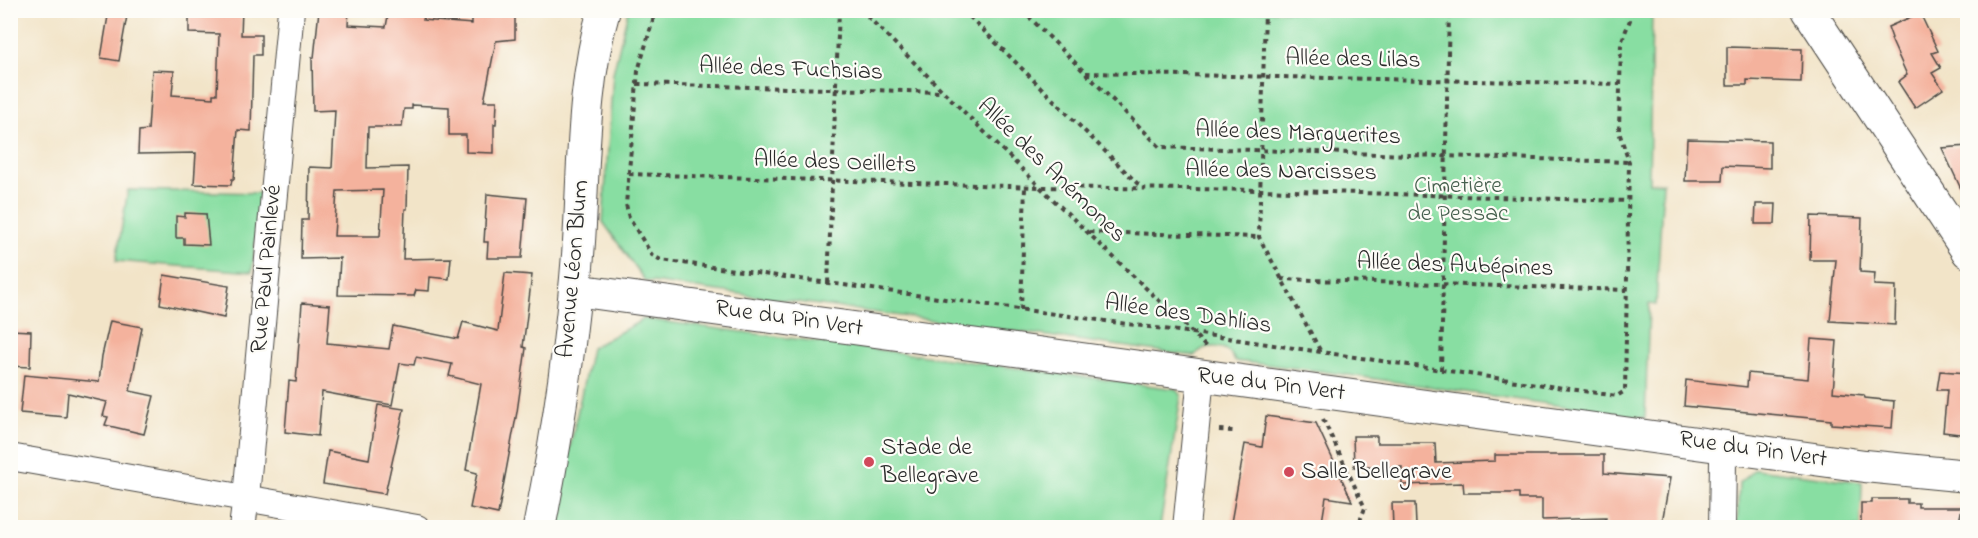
<svg xmlns="http://www.w3.org/2000/svg" width="1978" height="538" font-family="'Indie Flower',sans-serif">
<style>
.green{fill:#88dea2;stroke:#5a8466;stroke-width:1.5}
.building{fill:#f4b29d;fill-rule:evenodd}
.lines{fill:none;stroke-linecap:round;stroke-linejoin:round}
.minor-casing{stroke:#494743;stroke-width:28}
.tertiary-casing{stroke:#494743;stroke-width:34}
.path{stroke:#494743;stroke-width:4;stroke-dasharray:4.5 4.5;stroke-linecap:butt}
.minor{stroke:#fff;stroke-width:26}
.tertiary{stroke:#fff;stroke-width:32}
.poi-dot{fill:#d1495b;stroke:#fdfcf7;stroke-width:2}
.labels{text-anchor:middle;dominant-baseline:central;stroke-width:4.5;stroke-linejoin:round;paint-order:stroke}
.street-label{font-size:24px;fill:#2b2b2b;stroke:#fdfcf7}
.park-label{font-size:24px;fill:#47614f;stroke:#fdfcf7}
.poi-label{font-size:24px;fill:#2b2b2b;stroke:#fdfcf7;text-anchor:start}
</style>
<rect width="100%" height="100%" fill="#fdfcf7"/>
<filter id="ink" filterUnits="userSpaceOnUse"><feTurbulence type="fractalNoise" baseFrequency=".0167" numOctaves="2"/><feDisplacementMap in="SourceGraphic" scale="12" xChannelSelector="R" yChannelSelector="G"/><feConvolveMatrix kernelMatrix="1 2 1 2 8 2 1 2 1" color-interpolation-filters="sRGB"/></filter>
<filter id="wash" filterUnits="userSpaceOnUse"><feTurbulence type="fractalNoise" baseFrequency=".008" numOctaves="4" result="noise"/><feDisplacementMap in="SourceGraphic" scale="24" xChannelSelector="R" yChannelSelector="G"/><feGaussianBlur stdDeviation="1.35" result="paint"/><feColorMatrix in="noise" values="0 0 0 0 0 0 0 0 0 0 0 0 0 0 0 0 0 1.4 0 .05"/><feComposite in="paint" operator="in"/></filter>
<g filter="url(#wash)">
<rect width="100%" height="100%" fill="#f2e4c8"/>
<!-- green -->
<path class="green" d="M628 11H1652L1649 182 1663 183 1656 305 1649 304 1645 418 1321 371 1235 361C1227 343 1206 343 1194 356L645 281 603 222 613 73Z
M128 190 260 193 252 272 116 261Z
M644 319 1176 389 1181 396 1160 527 553 528 591 348Z
M1755 469 1862 482 1861 527 1737 528 1739 483Z"/>
<g id="blocks">
<!-- building -->
<path class="building" d="M109 10H128L119 61 101 58Z
M189 10H242L241 35H261V55H253L251 131 238 130 234 179H232L231 185 194 184 196 153 138 154 139 131 148 130 152 70 174 71 172 95 213 98V94H217L219 34 189 33Z
M319 10H349L348 25 386 27 389 10H425L423 20 472 24V10H515V39L496 41 484 101H497L496 124H494V153L466 152V135H449V107L412 105V109H404L402 127H368L367 168 408 167 407 209H405L403 259 451 258 449 279 430 277 429 291 416 290 414 296 338 295 340 258 301 259 302 220H308L309 167 332 168 335 110 313 111 312 58H314ZM383 190 380 236H334L337 191Z
M1920 13 1938 51 1932 53 1941 68 1932 73 1943 89 1915 108 1898 82 1907 75 1891 39 1892 38 1888 27Z
M1727 47 1802 49 1801 82 1747 80V85H1727Z
M1687 139 1770 141V168L1723 166 1722 181H1685Z
M1968 146V204L1942 148Z
M487 194 527 198 522 258H487L488 242H484Z
M1756 204H1776L1775 224H1755Z
M185 213 206 214 209 245 184 244V238H176V216L185 217Z
M1811 216 1862 218 1860 272 1875 273 1874 285 1896 286 1895 325 1830 321 1836 260H1810Z
M505 273 532 275 523 347 526 348 517 412 498 514 470 508 477 473 466 470 481 384 449 376 452 364 416 357 414 365 400 363 392 405 322 392 318 436 285 432 289 381 296 382 302 303 330 305 327 343 389 349 393 326 458 339 463 322 498 331Z
M164 275 229 286 224 318 160 304Z
M110 321 142 327 130 391 154 396 144 434 105 425 108 417 103 416 107 402 68 393 66 417 20 413 24 375 99 382 102 356Z
M10 330 31 331 30 367 10 366Z
M1811 339 1837 341 1833 392 1864 395 1865 398 1894 401 1892 428 1831 424V420L1684 406 1686 380 1747 387 1748 373 1808 379Z
M1940 371 1968 373V435L1943 432 1947 390H1937Z
M378 405 404 409 385 494 323 484 328 451 369 459Z
M1266 416 1316 423 1352 501 1326 497 1321 528H1230L1245 444 1262 447Z
M1353 436H1377V443H1435L1436 463 1495 461V455H1604V473L1670 478 1661 528H1605L1606 518 1542 520V499H1519V493H1464L1463 483 1402 485V467H1354Z
M1872 499H1907V503H1918V507H1962L1958 528H1861V503H1872Z
M1392 503H1415L1416 525H1411V527H1393Z"/>
</g>
</g>
<g filter="url(#ink)">
<use href="#blocks" fill-opacity="0" stroke="#494743" stroke-width="1.5"/>
<g class="lines">
<defs>
<path id="minor" d="M10 457 417 528
M242 528 246 497 291 10
M1186 528 1201 376
M1722 528 1723 461 1726 447"/>
<path id="tertiary" d="M1808 10 1968 252
M575 290 1865 466 1968 476
M539 528C558 433 572 338 579 242 584 165 582 85 604 10"/>
</defs>
<!-- minor casing -->
<use href="#minor" class="minor-casing"/>
<!-- tertiary casing -->
<use href="#tertiary" class="tertiary-casing"/>
<!-- path -->
<path class="path" d="M656 10 638 71 626 204 629 218 652 255 661 260 1193 333 1617 396 1625 391 1629 162 1619 132 1621 43 1630 20V10
M861 10 1040 187 1193 333 1206 347V350
M963 10 1141 187
M1022 10 1160 147 1629 162
M1265 10 1259 237 1321 352
M1086 73 1620 84
M637 84 943 92
M629 174 1040 187 1260 190 1628 201
M1089 232 1259 237
M1281 279 1626 290
M828 283 839 10
M1021 310 1025 187
M1441 370 1449 10
M1323 419 1365 508 1357 528
M1219 430 1233 431"/>
<!-- minor -->
<use href="#minor" class="minor"/>
<!-- tertiary -->
<use href="#tertiary" class="tertiary"/>
</g>
</g>
<!-- markers -->
<g class="poi-dot">
<circle cx="869" cy="462" r="6"/>
<circle cx="1289" cy="472" r="6"/>
</g>
<g class="labels">
<!-- street labels -->
<g class="street-label">
<text transform="translate(1353 60) rotate(1)">Allée des Lilas</text>
<text transform="translate(791 70) rotate(2)">Allée des Fuchsias</text>
<text transform="translate(1298 134) rotate(2)">Allée des Marguerites</text>
<text transform="translate(835 163) rotate(2)">Allée des Oeillets</text>
<text transform="translate(1051 171) rotate(44)">Allée des Anémones</text>
<text transform="translate(1281 172) rotate(1)">Allée des Narcisses</text>
<text transform="translate(1455 266) rotate(2)">Allée des Aubépines</text>
<text transform="translate(267 269) rotate(-85)">Rue Paul Painlevé</text>
<text transform="translate(574 269) rotate(-85)">Avenue Léon Blum</text>
<text transform="translate(1188 315) rotate(8)">Allée des Dahlias</text>
<text transform="translate(789 319) rotate(8)">Rue du Pin Vert</text>
<text transform="translate(1271 385) rotate(7)">Rue du Pin Vert</text>
<text transform="translate(1753 450) rotate(8)">Rue du Pin Vert</text>
</g>
<!-- park labels -->
<g class="park-label">
<text x="1458" y="186">Cimetière<tspan x="1458" dy="28">de Pessac</tspan></text>
</g>
<!-- poi labels -->
<g class="poi-label">
<text x="881" y="448">Stade de<tspan x="881" dy="28">Bellegrave</tspan></text>
<text x="1301" y="472">Salle Bellegrave</text>
</g>
</g>
<!-- margin -->
<rect width="1978" height="538" fill="none" stroke="#fdfcf7" stroke-width="36"/>
</svg>
